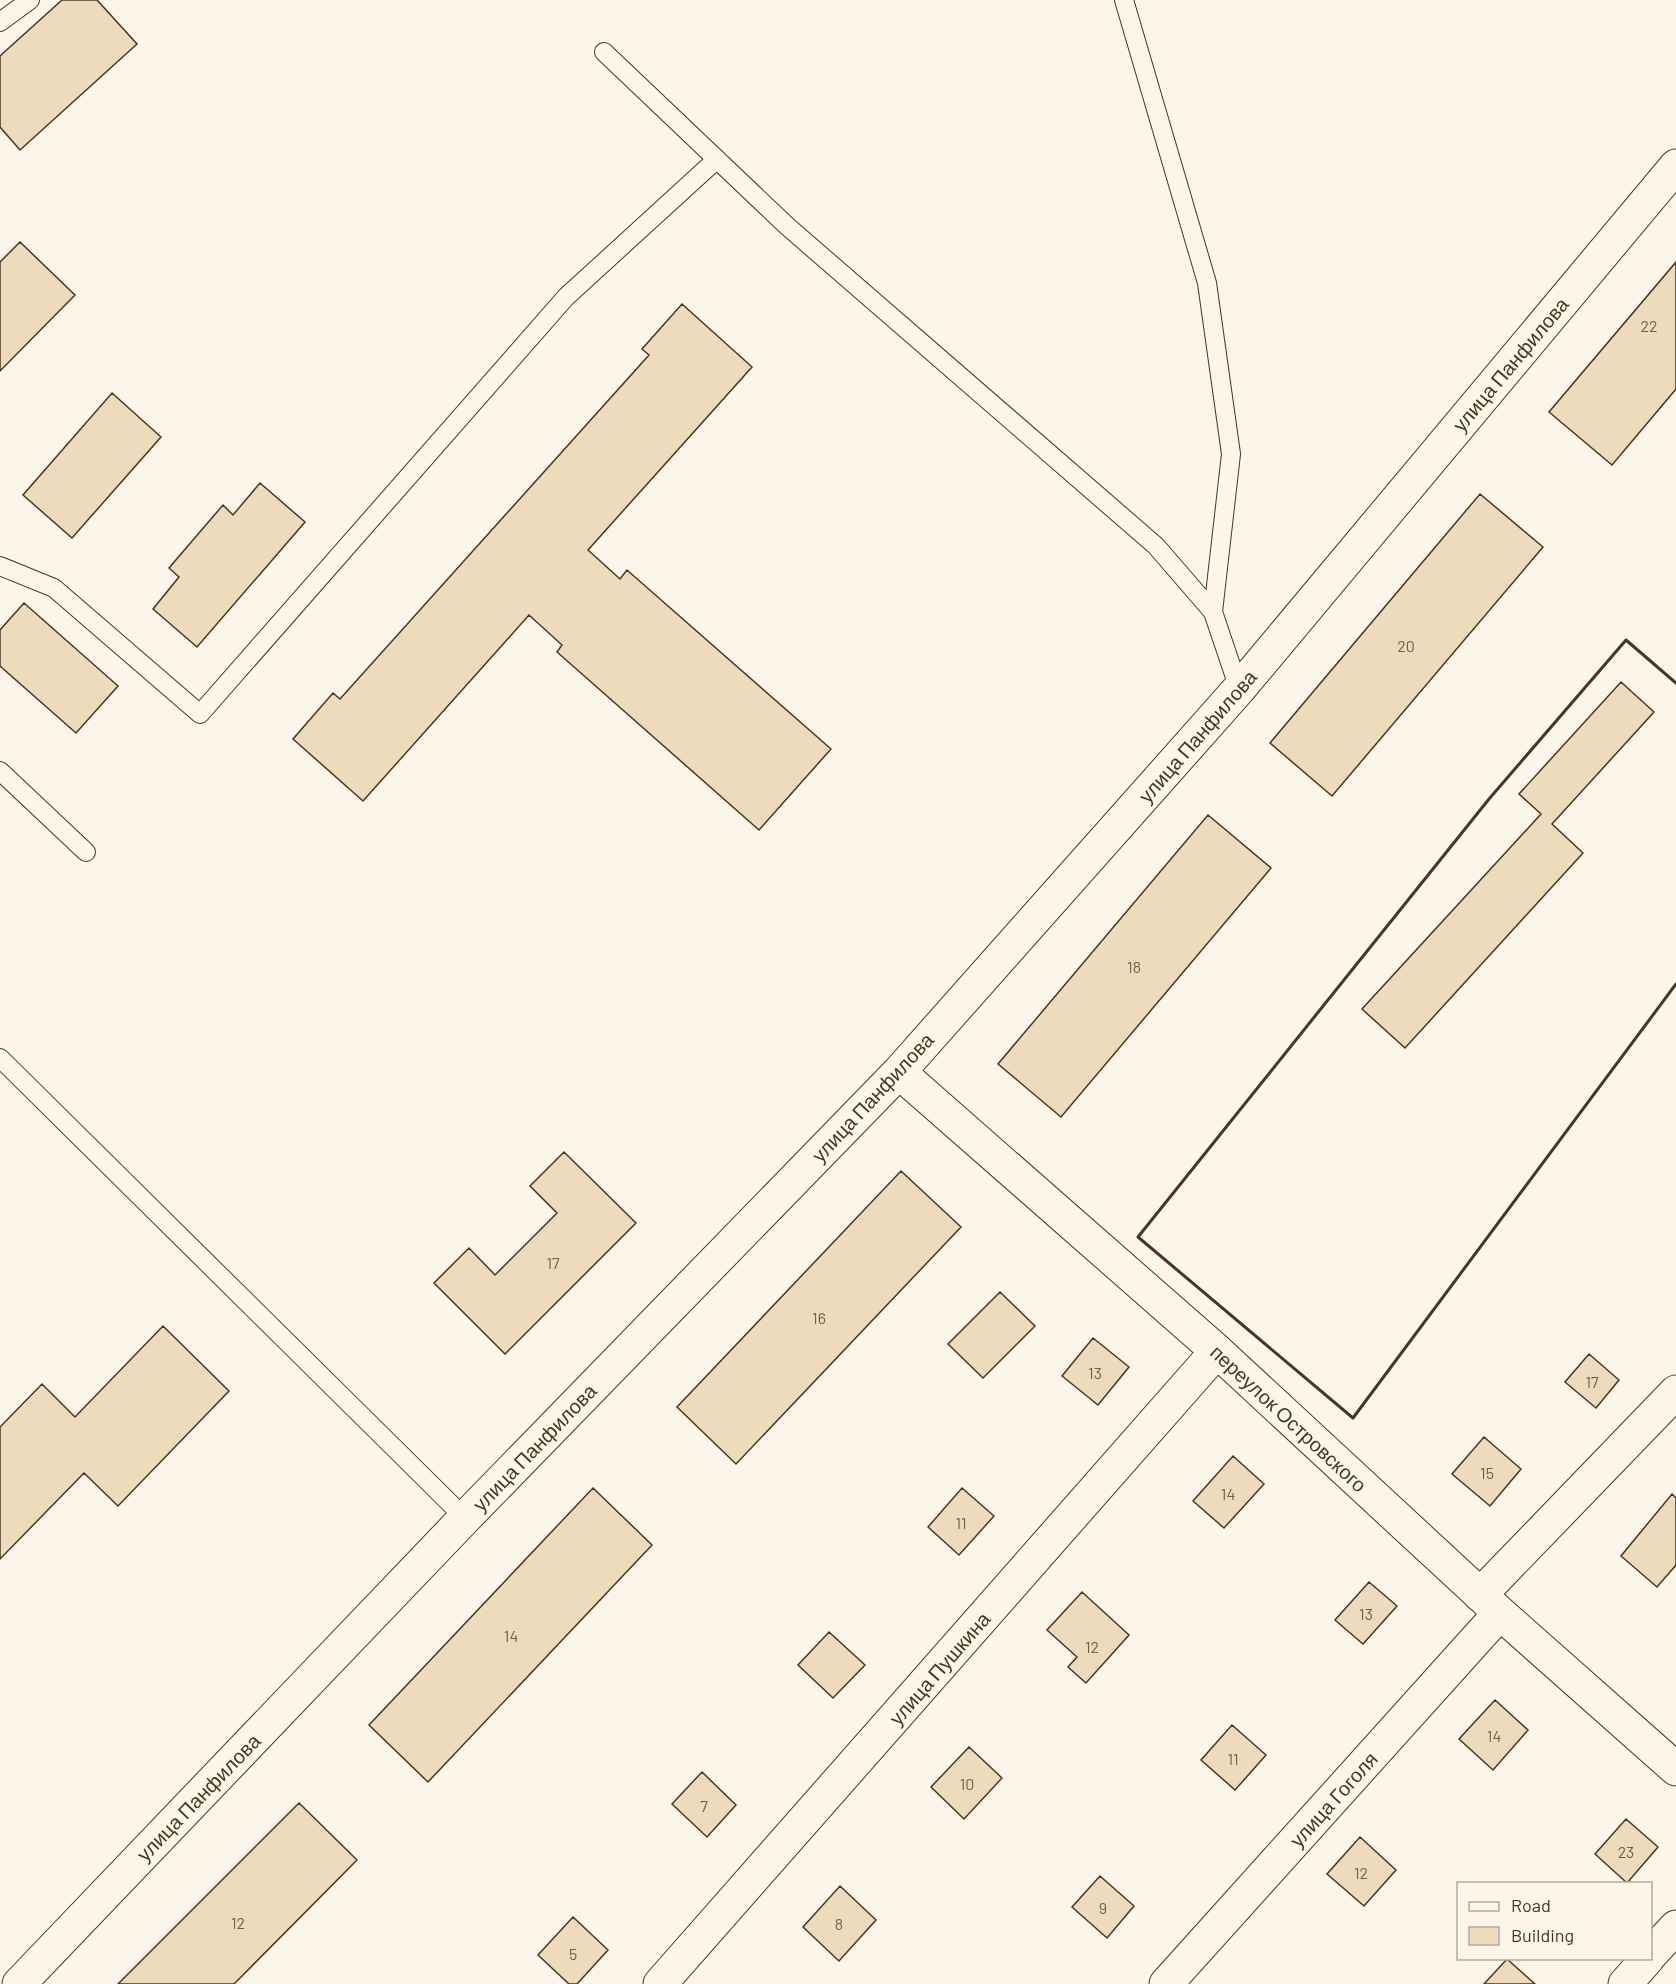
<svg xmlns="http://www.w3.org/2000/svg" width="1676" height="1984" font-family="Barlow,sans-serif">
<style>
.building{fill:#ecdcbc;stroke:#4a3520;stroke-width:1.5}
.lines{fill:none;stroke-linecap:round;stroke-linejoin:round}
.lane-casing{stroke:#4a3520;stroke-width:20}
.street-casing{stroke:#4a3520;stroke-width:35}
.lane{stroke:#fbf6e9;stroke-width:18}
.street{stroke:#fbf6e9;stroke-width:33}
.wall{stroke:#4a3520;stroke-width:3}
.labels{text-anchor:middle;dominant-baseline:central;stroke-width:4.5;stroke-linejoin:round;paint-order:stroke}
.number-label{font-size:16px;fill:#725f47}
.street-label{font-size:20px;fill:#4a3520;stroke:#fbf6e9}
</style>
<rect width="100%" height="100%" fill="#fbf6e9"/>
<!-- building -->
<path class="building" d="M62 0H97L137 44 20 150 0 127V56Z
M20 242 75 295 0 371V262Z
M1676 262V389L1612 465 1549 412Z
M682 304 752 367 588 550 620 579 627 570 831 749 759 830 557 652 562 645 529 615 363 801 293 739 333 693 340 699 649 355 642 349Z
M112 393 161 437 72 538 23 495Z
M260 483 305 522 197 647 153 609 179 577 169 568 223 505 233 515Z
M1480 494 1543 547 1332 796 1270 743Z
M24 603 118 686 76 733 0 666V630Z
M1621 682 1654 712 1552 824 1583 853 1405 1048 1362 1009 1541 814 1519 794Z
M1208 815 1271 868 1061 1117 998 1064Z
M564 1152 636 1223 505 1354 434 1283 469 1248 495 1275 557 1213 530 1186Z
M901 1171 961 1227 736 1464 677 1407Z
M1000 1292 1035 1326 983 1378 948 1344Z
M163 1326 229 1391 118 1506 84 1473 0 1559V1427L42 1384 75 1417Z
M1093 1338 1129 1367 1098 1405 1062 1376Z
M1589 1354 1619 1380 1596 1408 1565 1382Z
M1484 1437 1521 1469 1490 1506 1452 1474Z
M1233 1456 1264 1484 1224 1528 1193 1501Z
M593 1488 652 1545 428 1782 369 1725Z
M962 1488 994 1516 959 1555 928 1527Z
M1672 1494 1676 1498V1565L1657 1587 1621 1556Z
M1369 1582 1397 1606 1363 1644 1335 1620Z
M1082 1592 1129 1635 1086 1683 1068 1667 1077 1657 1047 1630Z
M829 1632 865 1665 833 1698 798 1665Z
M1495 1700 1528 1730 1493 1770 1459 1739Z
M1232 1725 1266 1755 1235 1790 1201 1760Z
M969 1747 1002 1778 964 1819 931 1787Z
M702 1772 736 1805 707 1837 672 1804Z
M299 1803 357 1860 234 1984H118Z
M1626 1819 1658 1847 1627 1883 1595 1854Z
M1360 1837 1396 1870 1364 1906 1327 1874Z
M1100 1876 1134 1906 1107 1938 1072 1907Z
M840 1886 876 1920 839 1961 803 1927Z
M573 1917 608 1950 577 1984H569L538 1955Z
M1507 1959 1535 1984H1484Z"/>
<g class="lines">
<defs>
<path id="lane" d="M1124 0 1207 283 1231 454 1213 612 1239 689
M0 22 30 0
M604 52 787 226 1156 546 1213 612
M0 566 54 588 200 714 566 297 717 159
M0 771 86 852
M0 1058 465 1518"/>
<path id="street" d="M899 1072 1217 1351 1500 1613 1676 1769
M1480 1595 1676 1392
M1650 1955 1676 1927
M19 1984 465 1518 899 1072 1239 689 1676 166
M660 1984 1217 1351
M1166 1984 1500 1613
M1625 1984 1648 1958"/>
</defs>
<!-- lane casing -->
<use href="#lane" class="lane-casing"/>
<!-- street casing -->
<use href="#street" class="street-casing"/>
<!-- lane -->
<use href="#lane" class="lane"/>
<!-- street -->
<use href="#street" class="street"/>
<!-- wall -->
<path class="wall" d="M1676 683 1626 640 1489 799 1138 1237 1353 1418 1676 984"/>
</g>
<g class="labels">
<!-- number labels -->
<g class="number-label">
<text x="1649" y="325">22</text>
<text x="1406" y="645">20</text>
<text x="1134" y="966">18</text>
<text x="553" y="1262">17</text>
<text x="819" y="1317">16</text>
<text x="1095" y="1372">13</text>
<text x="1592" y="1381">17</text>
<text x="1487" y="1472">15</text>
<text x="1228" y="1493">14</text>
<text x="961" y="1522">11</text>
<text x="1366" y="1613">13</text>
<text x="511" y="1635">14</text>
<text x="1092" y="1646">12</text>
<text x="1494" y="1735">14</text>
<text x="1233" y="1758">11</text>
<text x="967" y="1783">10</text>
<text x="704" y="1805">7</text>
<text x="1626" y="1851">23</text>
<text x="1361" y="1872">12</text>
<text x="1103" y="1907">9</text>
<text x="238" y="1922">12</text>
<text x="839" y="1923">8</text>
<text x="573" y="1953">5</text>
</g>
<!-- street labels -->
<g class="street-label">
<text transform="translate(1510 364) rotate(-50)">улица Панфилова</text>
<text transform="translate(1197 736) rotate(-49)">улица Панфилова</text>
<text transform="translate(872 1097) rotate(-47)">улица Панфилова</text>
<text transform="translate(1289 1418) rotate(43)">переулок Островского</text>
<text transform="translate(534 1447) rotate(-46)">улица Панфилова</text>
<text transform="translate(939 1668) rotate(-49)">улица Пушкина</text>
<text transform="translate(198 1797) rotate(-46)">улица Панфилова</text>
<text transform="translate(1333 1799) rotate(-48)">улица Гоголя</text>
</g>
</g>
<!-- legend -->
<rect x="1457" y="1882" width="195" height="78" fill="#fbf6e9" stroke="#b4a999" stroke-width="1.5"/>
<rect x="1469" y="1902" width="30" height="9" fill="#fbf6e9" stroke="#b4a999" stroke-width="1.5"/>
<text x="1511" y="1912" font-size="18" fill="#4a3520">Road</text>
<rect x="1469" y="1927" width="30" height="18" fill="#ecdcbc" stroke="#b4a999" stroke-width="1.5"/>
<text x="1511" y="1942" font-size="18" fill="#4a3520">Building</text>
</svg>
